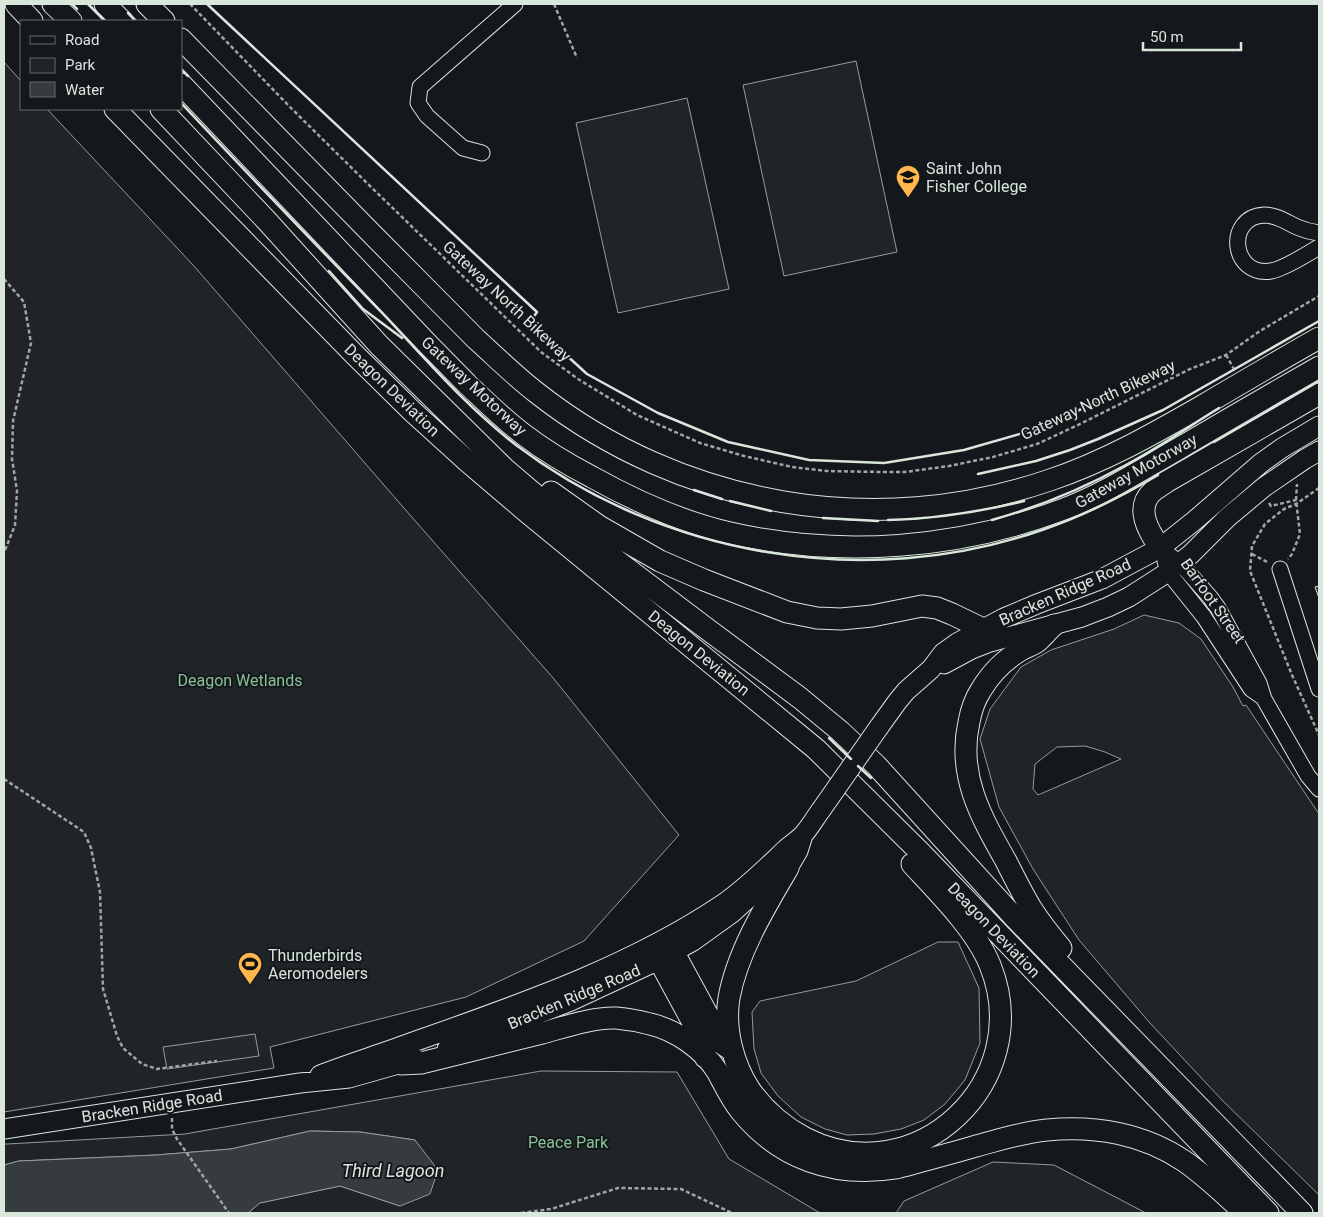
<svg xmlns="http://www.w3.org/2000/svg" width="1323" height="1217" font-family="Roboto,sans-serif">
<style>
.green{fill:#202428;stroke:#939e99;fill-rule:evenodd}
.parking{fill:#24282b;stroke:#939e99}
.water{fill:#363b3e;stroke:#939e99}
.building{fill:#2c363c;stroke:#d8e6dc}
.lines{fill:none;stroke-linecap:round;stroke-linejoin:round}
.minor-casing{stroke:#d8e6dc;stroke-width:17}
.major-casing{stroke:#d8e6dc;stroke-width:21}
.highway-casing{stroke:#d8e6dc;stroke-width:23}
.path{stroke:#9da8a2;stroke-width:2.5;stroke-dasharray:4 2.5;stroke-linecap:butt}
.minor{stroke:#14181c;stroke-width:15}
.major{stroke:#14181c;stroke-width:19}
.highway{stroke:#14181c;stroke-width:21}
.major-bridge-casing{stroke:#d8e6dc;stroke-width:21;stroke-linecap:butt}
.major-bridge{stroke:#14181c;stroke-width:19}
.wall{stroke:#d8e6dc;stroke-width:2.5}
.labels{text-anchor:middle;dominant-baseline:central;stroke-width:4;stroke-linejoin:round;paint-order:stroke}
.poi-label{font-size:16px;fill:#d8e6dc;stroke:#14181c;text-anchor:start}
.street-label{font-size:16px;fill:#d8e6dc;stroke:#14181c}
.park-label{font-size:16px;fill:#8ac095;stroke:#14181c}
.water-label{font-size:18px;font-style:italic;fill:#d8e6dc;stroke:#14181c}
</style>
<rect width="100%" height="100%" fill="#14181c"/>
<!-- green -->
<path class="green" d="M856 61 897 252 784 276 743 85Z
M4 62 21 81V109H47L194 266 410 515 554 679 679 835 584 941 466 997 270 1047 274 1068 4 1112Z
M687 98 729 289 618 313 576 123Z
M1144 615 1179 623 1201 639 1233 687 1243 706 1246 705 1317 811 1319 813V1195L1222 1100 1149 1022 1079 940 1033 869 999 807 980 739 990 709 1021 667 1051 650 1114 629ZM1085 746 1105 752 1121 759 1038 795 1033 789 1035 764 1057 747Z
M938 942H958L979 988 980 1043 965 1080 945 1104 924 1120 901 1129 874 1134 847 1135 825 1129 801 1117 778 1096 761 1073 754 1049 752 1012 760 1001 856 981Z
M541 1071 677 1072 729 1159 820 1213H248L259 1203 340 1186 400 1206 415 1140 360 1132 310 1131 231 1149 156 1155 19 1161 4 1165V1144H7L185 1134Z
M993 1162 1054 1165 1146 1213H896L904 1201Z"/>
<!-- parking -->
<path class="parking" d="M255 1034 259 1056 167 1069 163 1047Z"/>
<!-- water -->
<path class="water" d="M310 1131 360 1132 415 1140 438 1170 430 1194 400 1206 340 1186 260 1203 248 1213H4V1165L19 1161 156 1155 231 1149Z"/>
<!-- building -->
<path class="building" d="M1319 586V598L1315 587Z"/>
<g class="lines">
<defs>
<path id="minor" d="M482 153 463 148 427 116 418 103 420 87 515 4
M1319 233C1311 232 1304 230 1297 227 1286 222 1277 215 1264 215 1225 217 1231 277 1271 271 1284 269 1307 254 1319 247
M1160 548 1180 563 1210 597 1218 608 1259 683 1264 699 1308 776 1319 789
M1165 561 1168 572 1204 617 1251 689 1261 696
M1280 569 1319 689"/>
<path id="major" d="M944 664 972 649 990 642 1082 617 1108 607 1129 597 1168 572 1191 554 1227 518 1264 487 1305 459 1319 451
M879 727 897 702 906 691 931 669 943 653 957 643 1004 618 1037 604 1102 579 1160 548 1194 521 1261 463 1282 448 1319 426
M447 1049 571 1001 659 960 693 941 732 913 777 872 788 868 798 851 803 835
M320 1075C343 1066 365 1059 388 1051 502 1010 622 972 723 904 746 888 766 868 786 849 792 844 798 840 803 835 810 827 815 818 821 810
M4 1129 300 1083 349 1078 416 1059"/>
<path id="highway" d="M16 4 32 21
M53 4 71 21
M105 4 122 21
M147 4 164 21
M181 39C244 104 308 168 371 233 406 268 441 304 476 339 496 357 516 377 537 393 682 507 876 540 1050 480 1104 462 1153 434 1202 406 1241 383 1280 360 1319 338
M181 84C250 156 318 229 387 301 413 329 440 357 467 384 485 401 503 419 523 434 545 451 567 464 592 477 635 501 682 522 730 533 841 558 958 549 1064 509 1104 494 1141 470 1178 449 1225 421 1272 394 1319 367
M115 109 355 355 413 412 467 461 528 513 816 749 921 853 1268 1213
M161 109 267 221 379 345 505 469 580 533 703 626 800 698 840 731 876 765 1014 917 1302 1213
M551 492 599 526 660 561 704 580 787 612 817 618 841 619 872 616 922 606 937 608 952 614 983 629
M1160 548C1149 532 1134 508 1153 491 1157 488 1162 485 1166 482L1319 394
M1054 625C1048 630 1043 637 1038 641 1033 645 1026 647 1021 650 1004 660 991 673 981 690 975 699 971 711 969 722 957 775 981 817 1006 861 1014 877 1022 893 1031 908 1040 922 1050 935 1061 948
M788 868C765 907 737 953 729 998 724 1029 733 1064 750 1090 765 1111 782 1126 805 1138 916 1195 1037 1081 990 965 976 930 938 892 912 864
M674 953 724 1045 730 1049
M659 960 705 1045V1057
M401 1064 421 1063C461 1053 502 1043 542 1033 564 1027 594 1017 616 1018 627 1019 639 1021 650 1024 676 1030 703 1049 717 1071 724 1084 731 1099 740 1110 779 1159 835 1178 896 1168 922 1161 949 1154 976 1146 999 1140 1023 1132 1047 1130 1095 1125 1144 1134 1184 1161 1206 1176 1226 1196 1245 1213"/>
</defs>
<!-- minor casing -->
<use href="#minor" class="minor-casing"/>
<!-- major casing -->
<use href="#major" class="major-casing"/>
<!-- highway casing -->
<use href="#highway" class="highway-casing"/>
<!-- path -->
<path class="path" d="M190 4 291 108 369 185 541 352 578 379 637 415 700 443 744 456 792 467 827 471 881 472H905L949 466 993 457 1037 444 1080 424 1190 369 1226 355 1260 331 1319 296
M554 4 577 58
M4 279 24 302 31 343 13 421 12 459 17 491 15 525 4 553
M1226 355 1234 369
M1319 488 1296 504 1284 509 1265 524 1252 546 1250 571 1292 675 1319 735
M1296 500 1297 484
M1269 503 1271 506 1296 500 1300 534 1292 554 1288 559
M1252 554 1269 563
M4 779 84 832 91 848 100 892 103 989 117 1036 123 1048 142 1064 157 1069 217 1061
M172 1118V1129L177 1139 229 1213
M521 1213 551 1209 618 1188 681 1189 732 1213"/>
<!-- minor -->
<use href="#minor" class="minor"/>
<!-- major -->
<use href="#major" class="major"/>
<!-- highway -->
<use href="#highway" class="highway"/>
<defs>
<path id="major-bridge" d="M821 810 879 727"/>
</defs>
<!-- major-bridge casing -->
<use href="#major-bridge" class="major-bridge-casing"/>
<!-- major-bridge -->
<use href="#major-bridge" class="major-bridge"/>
<!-- wall -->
<path class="wall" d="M72 4 77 9
M88 4 105 21
M207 4 537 312 530 322 587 374 658 413 728 442 809 460 884 463 964 450 1037 429 1106 398
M128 13 136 21
M181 69 188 76
M181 103C249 175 318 247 387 318 428 362 468 408 516 445 664 557 866 591 1042 530 1083 516 1121 497 1158 475
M329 271 363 309 402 338
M1214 442 1319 381
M978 474 1036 461 1070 450 1098 439 1163 410 1319 321
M694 490 722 499
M730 501 771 511
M823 518 878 521
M888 520C934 519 979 512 1024 501
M992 520C1038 507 1082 489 1124 466 1157 449 1188 427 1219 408
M829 738 851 759
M858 766 871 778"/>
</g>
<!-- icons -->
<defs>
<symbol id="school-pin" viewBox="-11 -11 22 30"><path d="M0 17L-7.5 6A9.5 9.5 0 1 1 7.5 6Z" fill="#ffb74d" stroke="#14181c"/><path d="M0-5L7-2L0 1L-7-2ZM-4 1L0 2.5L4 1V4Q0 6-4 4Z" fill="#111"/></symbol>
<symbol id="stadium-pin" viewBox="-11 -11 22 30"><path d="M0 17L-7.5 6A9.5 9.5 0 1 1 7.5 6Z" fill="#ffb74d" stroke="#14181c"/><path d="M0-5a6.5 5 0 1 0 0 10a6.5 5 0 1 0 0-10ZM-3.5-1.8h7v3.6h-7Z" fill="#111"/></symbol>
</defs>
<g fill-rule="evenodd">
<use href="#school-pin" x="894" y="163" width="28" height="38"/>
<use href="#stadium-pin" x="236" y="950" width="28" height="38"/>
</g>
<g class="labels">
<!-- poi labels -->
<g class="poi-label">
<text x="926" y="168">Saint John<tspan x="926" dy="18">Fisher College</tspan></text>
<text x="268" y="955">Thunderbirds<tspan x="268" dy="18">Aeromodelers</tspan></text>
</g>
<!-- street labels -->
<g class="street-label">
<text transform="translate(507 301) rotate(43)">Gateway North Bikeway</text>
<text transform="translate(474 386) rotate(43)">Gateway Motorway</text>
<text transform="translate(392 390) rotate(44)">Deagon Deviation</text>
<text transform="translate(1098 400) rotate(-25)">Gateway North Bikeway</text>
<text transform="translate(1136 471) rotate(-29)">Gateway Motorway</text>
<text transform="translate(1065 592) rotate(-24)">Bracken Ridge Road</text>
<text transform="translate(1213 601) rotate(55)">Barfoot Street</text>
<text transform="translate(699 653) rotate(39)">Deagon Deviation</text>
<text transform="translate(994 930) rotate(46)">Deagon Deviation</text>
<text transform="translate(574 997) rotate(-23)">Bracken Ridge Road</text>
<text transform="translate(152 1106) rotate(-9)">Bracken Ridge Road</text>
</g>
<!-- park labels -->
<g class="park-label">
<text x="240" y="680">Deagon Wetlands</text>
<text x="568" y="1142">Peace Park</text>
</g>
<!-- water labels -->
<g class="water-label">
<text x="393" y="1170">Third Lagoon</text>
</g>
</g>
<!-- border -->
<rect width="1323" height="1217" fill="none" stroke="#d8e6dc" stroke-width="10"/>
<!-- legend -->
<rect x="20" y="20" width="162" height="90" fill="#14181c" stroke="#626a69"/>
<rect x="30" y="36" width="25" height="8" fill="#14181c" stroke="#626a69"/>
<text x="65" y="45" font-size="15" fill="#d8e6dc">Road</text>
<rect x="30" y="58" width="25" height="15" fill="#202428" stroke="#626a69"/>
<text x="65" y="70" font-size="15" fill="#d8e6dc">Park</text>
<rect x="30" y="82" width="25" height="15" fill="#363b3e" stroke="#626a69"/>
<text x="65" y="95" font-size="15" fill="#d8e6dc">Water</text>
<!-- scale -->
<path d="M1143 42v8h98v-8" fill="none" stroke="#d8e6dc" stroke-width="2.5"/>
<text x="1150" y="42" font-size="15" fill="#d8e6dc" stroke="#14181c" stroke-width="4" paint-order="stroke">50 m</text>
</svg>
